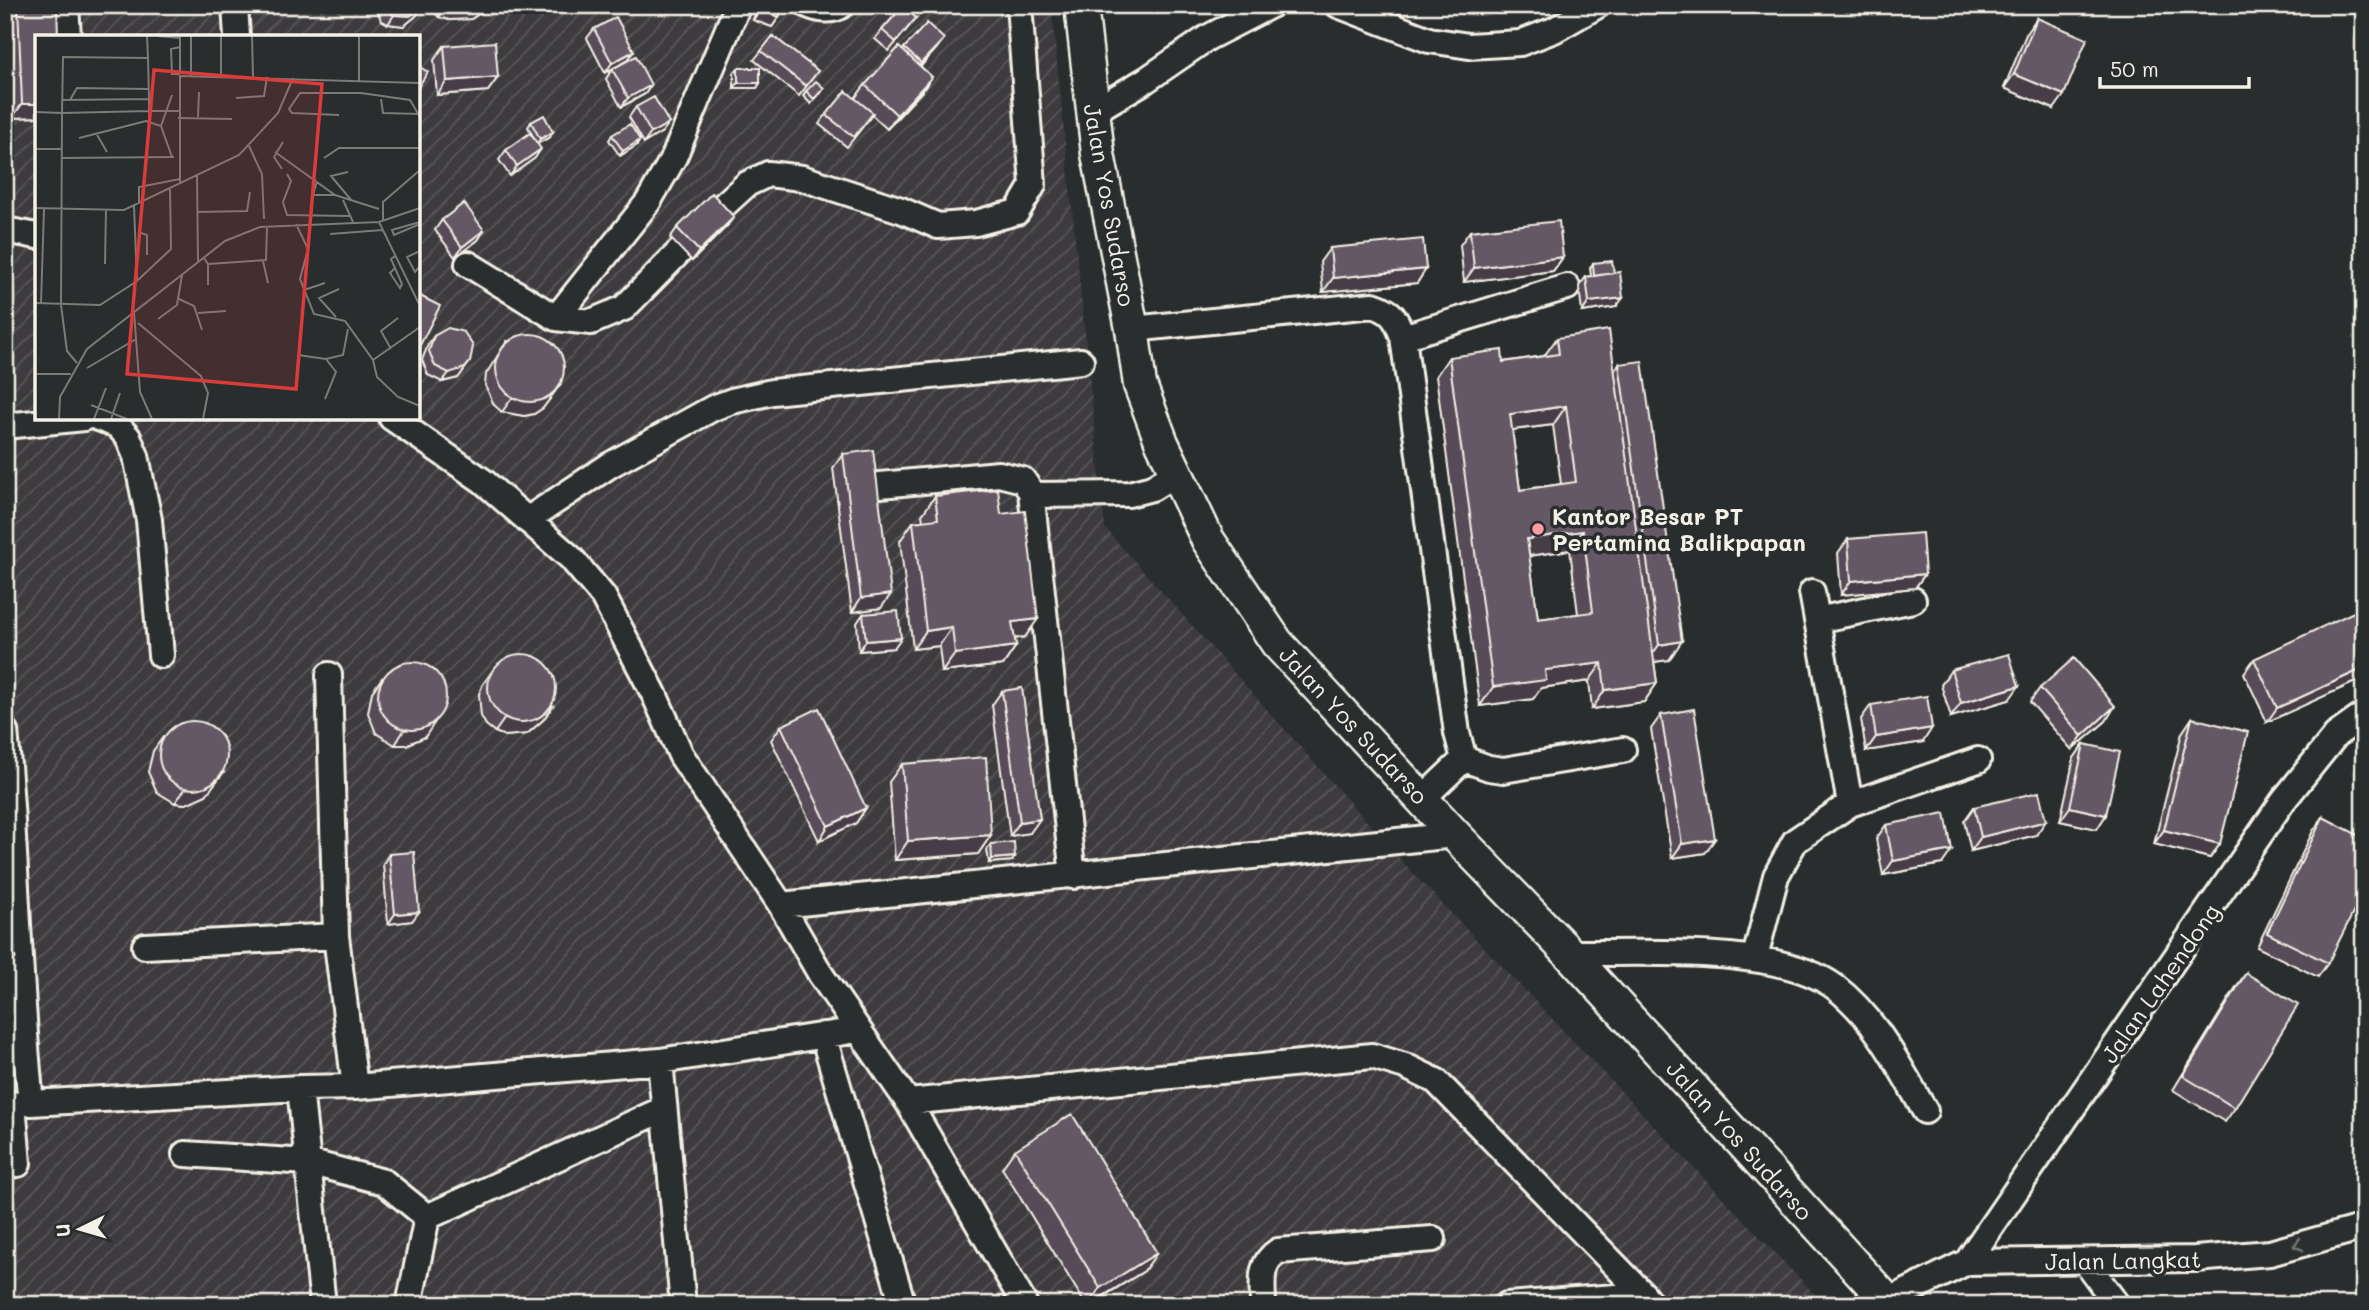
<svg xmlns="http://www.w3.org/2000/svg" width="2369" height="1310" font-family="Mali,sans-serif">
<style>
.industrial{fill:url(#industrial-furrows);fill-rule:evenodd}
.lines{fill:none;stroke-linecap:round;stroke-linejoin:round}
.minor-casing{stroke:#f4f1e8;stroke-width:30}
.major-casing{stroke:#f4f1e8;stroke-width:37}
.minor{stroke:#2a2d2e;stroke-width:24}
.major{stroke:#2a2d2e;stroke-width:32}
.wall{fill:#574c57;stroke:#f4f1e8;stroke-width:2;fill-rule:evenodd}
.shaded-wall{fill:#473e47;stroke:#f4f1e8;stroke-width:2}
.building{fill:#655865;stroke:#f4f1e8;stroke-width:2;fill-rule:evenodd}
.oneway{stroke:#71726f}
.poi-dot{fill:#ff9aa2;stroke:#2a2d2e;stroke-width:2.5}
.labels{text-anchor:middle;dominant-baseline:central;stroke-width:7;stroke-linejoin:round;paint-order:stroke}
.street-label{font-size:23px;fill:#f4f1e8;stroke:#2a2d2e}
.poi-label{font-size:23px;font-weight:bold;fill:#f4f1e8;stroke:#2a2d2e;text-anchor:start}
.inset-road{fill:none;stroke:#7b7b78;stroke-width:2}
.view{fill:#d93c3b;fill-opacity:0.15;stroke:#d93c3b;stroke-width:3.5}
.inset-edge{fill:none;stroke:#f4f1e8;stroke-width:3.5}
</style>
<defs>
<pattern id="industrial-furrows" width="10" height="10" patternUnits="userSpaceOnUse" patternTransform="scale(1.75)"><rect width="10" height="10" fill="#3c3a3e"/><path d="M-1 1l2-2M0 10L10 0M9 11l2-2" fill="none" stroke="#59575a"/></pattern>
</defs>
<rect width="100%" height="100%" fill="#2a2d2e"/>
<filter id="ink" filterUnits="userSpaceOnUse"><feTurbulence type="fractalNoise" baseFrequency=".0143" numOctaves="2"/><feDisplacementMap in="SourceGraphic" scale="14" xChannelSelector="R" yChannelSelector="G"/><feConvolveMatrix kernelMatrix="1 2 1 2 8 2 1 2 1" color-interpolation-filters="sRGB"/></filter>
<g filter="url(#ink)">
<!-- industrial -->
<path class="industrial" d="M5 5H1051L1105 528 1411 871 1825 1305H5ZM37 37H418V418H37Z"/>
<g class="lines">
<defs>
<path id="minor" d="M66 5 68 37
M235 5 237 37
M808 5C818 10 833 12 842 5
M1338 5 1429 40 1469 46 1520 43 1554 30 1598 5
M1092 112 1146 80 1207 38 1271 5
M715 213 747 184 768 174 802 178 901 210 938 226 976 223 1017 212 1033 185 1019 5
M5 230 37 236
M468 264 556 318 591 322 624 308 681 250
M556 318 648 202 674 157 738 5
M1132 329 1373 305C1392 311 1396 318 1403 337L1457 733 1464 759
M1403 337 1567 287
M98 418 117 425 128 437 136 456 149 520 161 655
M392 418 483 481 571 558 603 596 654 694 681 755 781 905 821 975 908 1102 1025 1305
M5 426 84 418
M880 485 999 474 1023 480 1031 492 1073 876
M1032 495 1129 494 1152 488 1176 473
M527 520 610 465 713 408 732 401 772 392 1081 361
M1812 592 1850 804
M1817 620 1913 600
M329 675 336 936 355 1087
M5 731C17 855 18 979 31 1103L300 1088 355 1087 660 1061 858 1030
M1464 759 1489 768 1503 770 1623 750
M1423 798 1464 759
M781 905 1455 835
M145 946 336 936
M1569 953C1641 954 1777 944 1835 987 1876 1018 1900 1068 1925 1111
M1755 957 1776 876 1795 841 1850 804 1978 760
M823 1035 903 1305
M660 1061 683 1305
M300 1088 323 1305
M908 1102 1372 1056 1405 1066 1436 1081 1644 1295
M185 1154 308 1162 384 1182 427 1217
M5 1166 18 1164 13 1104
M2085 1261 2117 1305
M1967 1262 2283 801 2336 735 2364 715
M1888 1301 1967 1262 2195 1259 2270 1253 2364 1227
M409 1305 427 1217 664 1109
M1263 1305C1263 1283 1258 1264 1278 1251L1433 1239
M1507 1305 1644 1295 1649 1302"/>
<path id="major" d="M1081 5 1098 154 1132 329 1140 385 1162 443 1208 540 1277 643 1455 835 1569 953 1891 1305"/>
</defs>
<!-- minor casing -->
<use href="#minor" class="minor-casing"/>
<!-- major casing -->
<use href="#major" class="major-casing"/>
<!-- minor -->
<use href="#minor" class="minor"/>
<!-- major -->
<use href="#major" class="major"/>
</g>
<!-- wall -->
<path class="wall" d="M7 5H57L37 117 12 118Z
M375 5H423L416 16 404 26 388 24 381 20Z
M428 5H485L480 13 471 19 449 20 439 17 431 9Z
M758 5H783L779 17 772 27 753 20Z
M916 18 889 51 875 39 882 30Z
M2037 18 2054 109 2004 88 2027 32Z
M927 23 937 48 920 66 932 77 922 91 887 129 872 115 847 147 819 124 826 115 855 98 865 85 903 50Z
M594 29 634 51 605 73 587 38Z
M773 36 818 71 799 96 754 60Z
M444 46 498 77 488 91 437 95 434 60Z
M738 68 760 83 757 88H734V73Z
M612 69 651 85 645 94 621 107 606 79Z
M806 91 820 93 811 104 803 96Z
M636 107 669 123 662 132 644 143 629 117Z
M531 122 550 137 538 143 535 158 510 176 499 160 506 150 534 138 528 127Z
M612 135 640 140 637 145 620 156 609 140Z
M442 220 484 230 478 240 455 257 435 230Z
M727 226 692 261 670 238 677 228Z
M1470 231 1563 257 1553 271 1464 282 1460 245Z
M1330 248 1426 269 1417 283 1323 292 1320 262Z
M1593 263 1616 307 1582 312 1579 286 1586 277 1591 276 1590 268Z
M434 336 463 371 458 378 442 382 428 375 422 360 428 345Z
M1557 338 1615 370 1619 364 1669 660 1654 662 1657 683 1644 702 1592 709 1589 681 1541 688 1533 699 1480 706 1436 376 1449 357 1503 362 1544 356ZM1553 425 1561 484 1520 490 1512 430ZM1570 550 1578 614 1538 619 1529 556Z
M507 341 550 399 543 408 534 414 524 416 502 412 494 405 485 385 486 374Z
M843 454 881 608 852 612 833 468Z
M935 496 1001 514 1025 637 1015 639 1016 646 1003 665 942 672 939 646 913 649 900 541 913 522 923 521 922 515Z
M1848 539 1925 574 1915 588 1841 595 1838 553Z
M863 614 894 648 859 651 857 623Z
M2364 621V678L2267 722 2244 673 2254 659Z
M493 670 553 706 543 720 527 734 505 736 495 732 486 725 481 716 479 694 483 684Z
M1951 670 2009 700 1951 717 1941 685Z
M382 678 425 737 406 745H395L376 733 368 713 372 692Z
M2040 688 2106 721 2072 750 2030 702Z
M1002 691 1030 833 1010 836 992 705Z
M1871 705 1923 742 1866 751 1861 719Z
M1661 715 1705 853 1672 858 1651 729Z
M2192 718 2220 844 2210 858 2154 844 2182 733Z
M781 726 866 808 856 823 819 841 771 740Z
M163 737 223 773 206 795 186 804 175 803 157 792 148 772 153 751Z
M2084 744 2106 815 2097 829 2060 821 2074 758Z
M902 764 991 835 978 854 895 860 889 782Z
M1974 807 2036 835 1971 851 1964 821Z
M2323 817 2328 963 2318 977 2257 947 2313 831Z
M1886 825 1942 864 1883 875 1876 839Z
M991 844 1012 861 989 863 987 849Z
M389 854 412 921 388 924 383 864Z
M2246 973 2235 1108 2225 1122 2173 1090 2236 987Z
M1015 1150 1144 1271 1090 1305H1086L1002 1168Z"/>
<!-- shaded-wall -->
<path class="shaded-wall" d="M447 5H485L480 13 471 19 449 20 439 17Z
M423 6 416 16 404 26 388 24 394 15Z
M760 10 779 17 772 27 753 20Z
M944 39 937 48 915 73 921 63Z
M634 51 627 61 605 73 612 63Z
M2014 74 2064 95 2054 109 2004 88Z
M498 77 488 91 437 95 447 81Z
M932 77 922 91 887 129 897 115Z
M738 83H760L757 88H734Z
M651 85 645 94 621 107 628 98Z
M22 104H37V117L12 118Z
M669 123 662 132 644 143 651 133Z
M553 132 550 137 537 144 540 139Z
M640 140 637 145 620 156 623 151Z
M541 149 535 158 510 176 517 166Z
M734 217 727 226 692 261 699 251Z
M484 230 478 240 455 257 462 247Z
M1563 257 1553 271 1464 282 1474 268Z
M1426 269 1417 283 1323 292 1333 278Z
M1623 298 1616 307 1582 312 1589 302Z
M470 362 458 378 442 382 449 373Z
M560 385 543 408 534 414 524 416 502 412 512 398Z
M1566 406 1553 425 1497 432 1510 414Z
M1583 531 1570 550 1514 558 1527 539Z
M1925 574 1915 588 1841 595 1851 581Z
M891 594 881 608 852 612 861 598Z
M1038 619 1025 637 999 641 1012 622Z
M952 627 939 646 913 649 926 631Z
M901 638 894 648 859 651 866 641Z
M1682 641 1669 660 1646 663 1659 645Z
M1016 646 1003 665 942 672 955 654Z
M1602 663 1589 681 1541 688 1533 699 1480 706 1493 687 1545 670Z
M2364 668V678L2267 722 2277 708Z
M1657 683 1644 702 1592 709 1605 690Z
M2019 686 2009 700 1951 717 1961 703Z
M553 706 543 720 527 734 505 736 495 732 505 718Z
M2115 706 2106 721 2072 750 2082 736Z
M435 722 425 737 406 745H395L404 730Z
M1932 728 1923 742 1866 751 1876 737Z
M223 773 206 795 186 804 175 803 185 789Z
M2070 807 2106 815 2097 829 2060 821Z
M866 808 856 823 819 841 828 826Z
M1040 819 1030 833 1010 836 1020 822Z
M2046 821 2036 835 1971 851 1981 837Z
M2164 830 2220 844 2210 858 2154 844Z
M991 835 978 854 895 860 908 841Z
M1715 839 1705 853 1672 858 1682 844Z
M1952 850 1942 864 1883 875 1893 861Z
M1015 857 1012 861 989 863 992 859Z
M419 912 412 921 388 924 395 914Z
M15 959 5 973V960Z
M1157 1253 1144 1271 1088 1305 1100 1288Z"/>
<!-- building -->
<path class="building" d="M18 5H57L58 37H37V104H22Z
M386 5H423L410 16 394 15 388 10Z
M761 5H783L779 17 760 10Z
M903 6 916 18 896 42 882 30Z
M616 17 634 51 612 63 594 29Z
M2037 18 2087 39 2064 95 2014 74Z
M927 23 944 39 921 63 904 48Z
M773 36 818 71 806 86 761 51Z
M495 42 498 77 447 81 444 46Z
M899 47 932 77 897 115 865 85Z
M636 56 651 85 628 98 612 69Z
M418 66 428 72 418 87Z
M738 68H760V83H738Z
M816 81 824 88 814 99 806 91Z
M846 91 873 113 854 137 826 115Z
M654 97 669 123 651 133 636 107Z
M544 115 553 132 540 139 531 122Z
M630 124 640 140 623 151 612 135Z
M530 133 541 149 517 166 506 150Z
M712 193 734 217 699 251 677 228Z
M464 203 484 230 462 247 442 220Z
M1559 221 1563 257 1474 268 1470 231Z
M1423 239 1426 269 1333 278 1330 248Z
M1612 261 1614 273 1594 276 1593 263Z
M1620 272 1623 298 1589 302 1586 277Z
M418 295 440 306 418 349Z
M448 328 464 332 473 346 470 362 465 368 449 373 435 366 429 351 434 336Z
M1609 330 1657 683 1605 690 1602 663 1545 670 1546 680 1493 687 1449 357 1502 350 1503 362 1559 354 1557 338ZM1566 406 1576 482 1520 490 1510 414ZM1583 531 1593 612 1538 619 1527 539Z
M496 368a34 34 0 1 1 68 0a34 34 0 1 1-68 0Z
M1642 361 1682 641 1659 645 1619 364Z
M873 450 891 594 861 598 843 454Z
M998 489 1001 514 1025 511 1038 619 1012 622 1016 646 955 654 952 627 926 631 913 522 938 519 935 496Z
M1922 533 1925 574 1851 581 1848 539Z
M2358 610 2364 621V668L2277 708 2254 659Z
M898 611 901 638 866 641 863 614Z
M488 688a34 34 0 1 1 68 0a34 34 0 1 1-68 0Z
M2009 654 2019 686 1961 703 1951 670Z
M2074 658 2115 706 2082 736 2040 688Z
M378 696a34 34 0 1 1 68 0a34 34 0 1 1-68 0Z
M1022 688 1040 819 1020 822 1002 691Z
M1927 696 1932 728 1876 737 1871 705Z
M819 708 866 808 828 826 781 726Z
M1694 709 1715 839 1682 844 1661 715Z
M2192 718 2248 732 2220 844 2164 830Z
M159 755a34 34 0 1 1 68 0a34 34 0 1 1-68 0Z
M2084 744 2120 752 2106 815 2070 807Z
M986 757 991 835 908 841 902 764Z
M2039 792 2046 821 1981 837 1974 807Z
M5 804 8 844H5Z
M1945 813 1952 850 1893 861 1886 825Z
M2323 817 2364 838V891L2328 963 2267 933Z
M1014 842 1015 857 992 859 991 844Z
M5 851H9L15 959 5 960Z
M414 852 419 912 395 914 389 854Z
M2246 973 2298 1005 2235 1108 2183 1076Z
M1072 1114 1157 1253 1100 1288 1015 1150Z
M1662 1299V1305H1603Z"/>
<!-- one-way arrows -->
<defs><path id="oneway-chevron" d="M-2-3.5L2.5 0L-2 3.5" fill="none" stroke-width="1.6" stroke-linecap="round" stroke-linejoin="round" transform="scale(1.75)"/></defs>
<use class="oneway" href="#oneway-chevron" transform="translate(2298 1245) rotate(165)"/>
</g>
<!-- markers -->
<circle class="poi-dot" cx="1538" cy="529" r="7"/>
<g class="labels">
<!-- street labels -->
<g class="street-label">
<text transform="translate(1110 205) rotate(80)">Jalan Yos Sudarso</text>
<text transform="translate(1354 725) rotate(47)">Jalan Yos Sudarso</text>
<text transform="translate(2160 983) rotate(-55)">Jalan Lahendong</text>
<text transform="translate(1740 1140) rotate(48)">Jalan Yos Sudarso</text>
<text transform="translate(2123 1260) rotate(-1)">Jalan Langkat</text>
</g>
<!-- poi labels -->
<g class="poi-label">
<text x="1552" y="516">Kantor Besar PT<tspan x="1552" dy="26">Pertamina Balikpapan</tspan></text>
</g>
</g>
<!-- overview -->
<g transform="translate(35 35)">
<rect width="385" height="385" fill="#2a2d2e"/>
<path class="inset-road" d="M112 1 113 23M122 1 145 3M156 1V41M217 1 218 42M145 39H137L136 14 145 12M145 39V1M186 42V1M324 46V1M201 63 229 61 232 42M346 64 348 78 384 79M27 65 113 64M35 65 42 53 113 54M0 77 27 78 26 270 32 316 42 328M304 80 257 78 254 74 265 58H326L375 65 385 82M163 82 164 57M143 83 197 84M114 87V64L113 23 28 22 27 78 114 76H144M126 91 137 60M61 98 72 117M44 103 111 86 126 91 137 122M214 111 227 139 229 184M0 114H26M240 117 300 160 344 174M26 123 139 122M289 123 304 113H385M247 134 239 122 248 107M313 137 296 141 317 166M252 139 256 146 248 167 252 180 315 181M162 140 163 226M282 146 278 160H300M145 148V41L385 48M308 165 318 187M104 168V152L145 144M0 173 89 175 204 120 243 78 258 43M163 177 212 176 215 157M348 186V167L385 135M344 187 385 271M385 187 357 195 359 200 385 189M261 189 273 214 265 244 279 279 310 286 338 325 342 342 363 362 385 371M103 197 112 200V220M295 199 348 195M385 216 372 222 380 237 385 231M169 223 173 229V250M228 226 233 248M70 229 71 175M173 229 231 225 232 192M360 233 355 238 365 253 367 249 356 224 360 221M103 245 136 214 135 154M269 255 290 248M144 264 159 271 167 295M0 268 65 270 102 246 99 171M6 268 9 174M99 277 105 357 117 384M163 278 191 276M301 282 284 263 304 254M123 284 142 270 147 240M103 288 166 341 173 358 168 384M356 314 346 296 363 283M263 320 291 324 308 320 313 294M338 325 385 292M52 333 101 304M0 339H36M290 364 301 337 291 324M56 370 92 384M24 384 25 362 52 314 190 206 225 192 344 187 385 173M59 384 71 353M76 384 85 358"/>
<path class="view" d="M119 35 287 49 261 354 92 339Z"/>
<rect width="385" height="385" class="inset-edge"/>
</g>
<!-- margin -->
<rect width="2369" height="1310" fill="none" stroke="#2a2d2e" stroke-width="28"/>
<rect x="14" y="14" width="2341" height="1282" fill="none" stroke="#f4f1e8" stroke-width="2.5" filter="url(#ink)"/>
<!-- north arrow -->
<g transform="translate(80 1229) rotate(265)" stroke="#2a2d2e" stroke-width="5" paint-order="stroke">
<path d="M0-5L12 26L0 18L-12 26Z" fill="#f4f1e8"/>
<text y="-10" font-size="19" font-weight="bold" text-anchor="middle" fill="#f4f1e8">U</text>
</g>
<!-- scale -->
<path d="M2100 77v10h149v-10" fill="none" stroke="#f4f1e8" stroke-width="3.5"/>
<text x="2110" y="77" font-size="21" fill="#f4f1e8" stroke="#2a2d2e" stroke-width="5" paint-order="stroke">50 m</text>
</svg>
